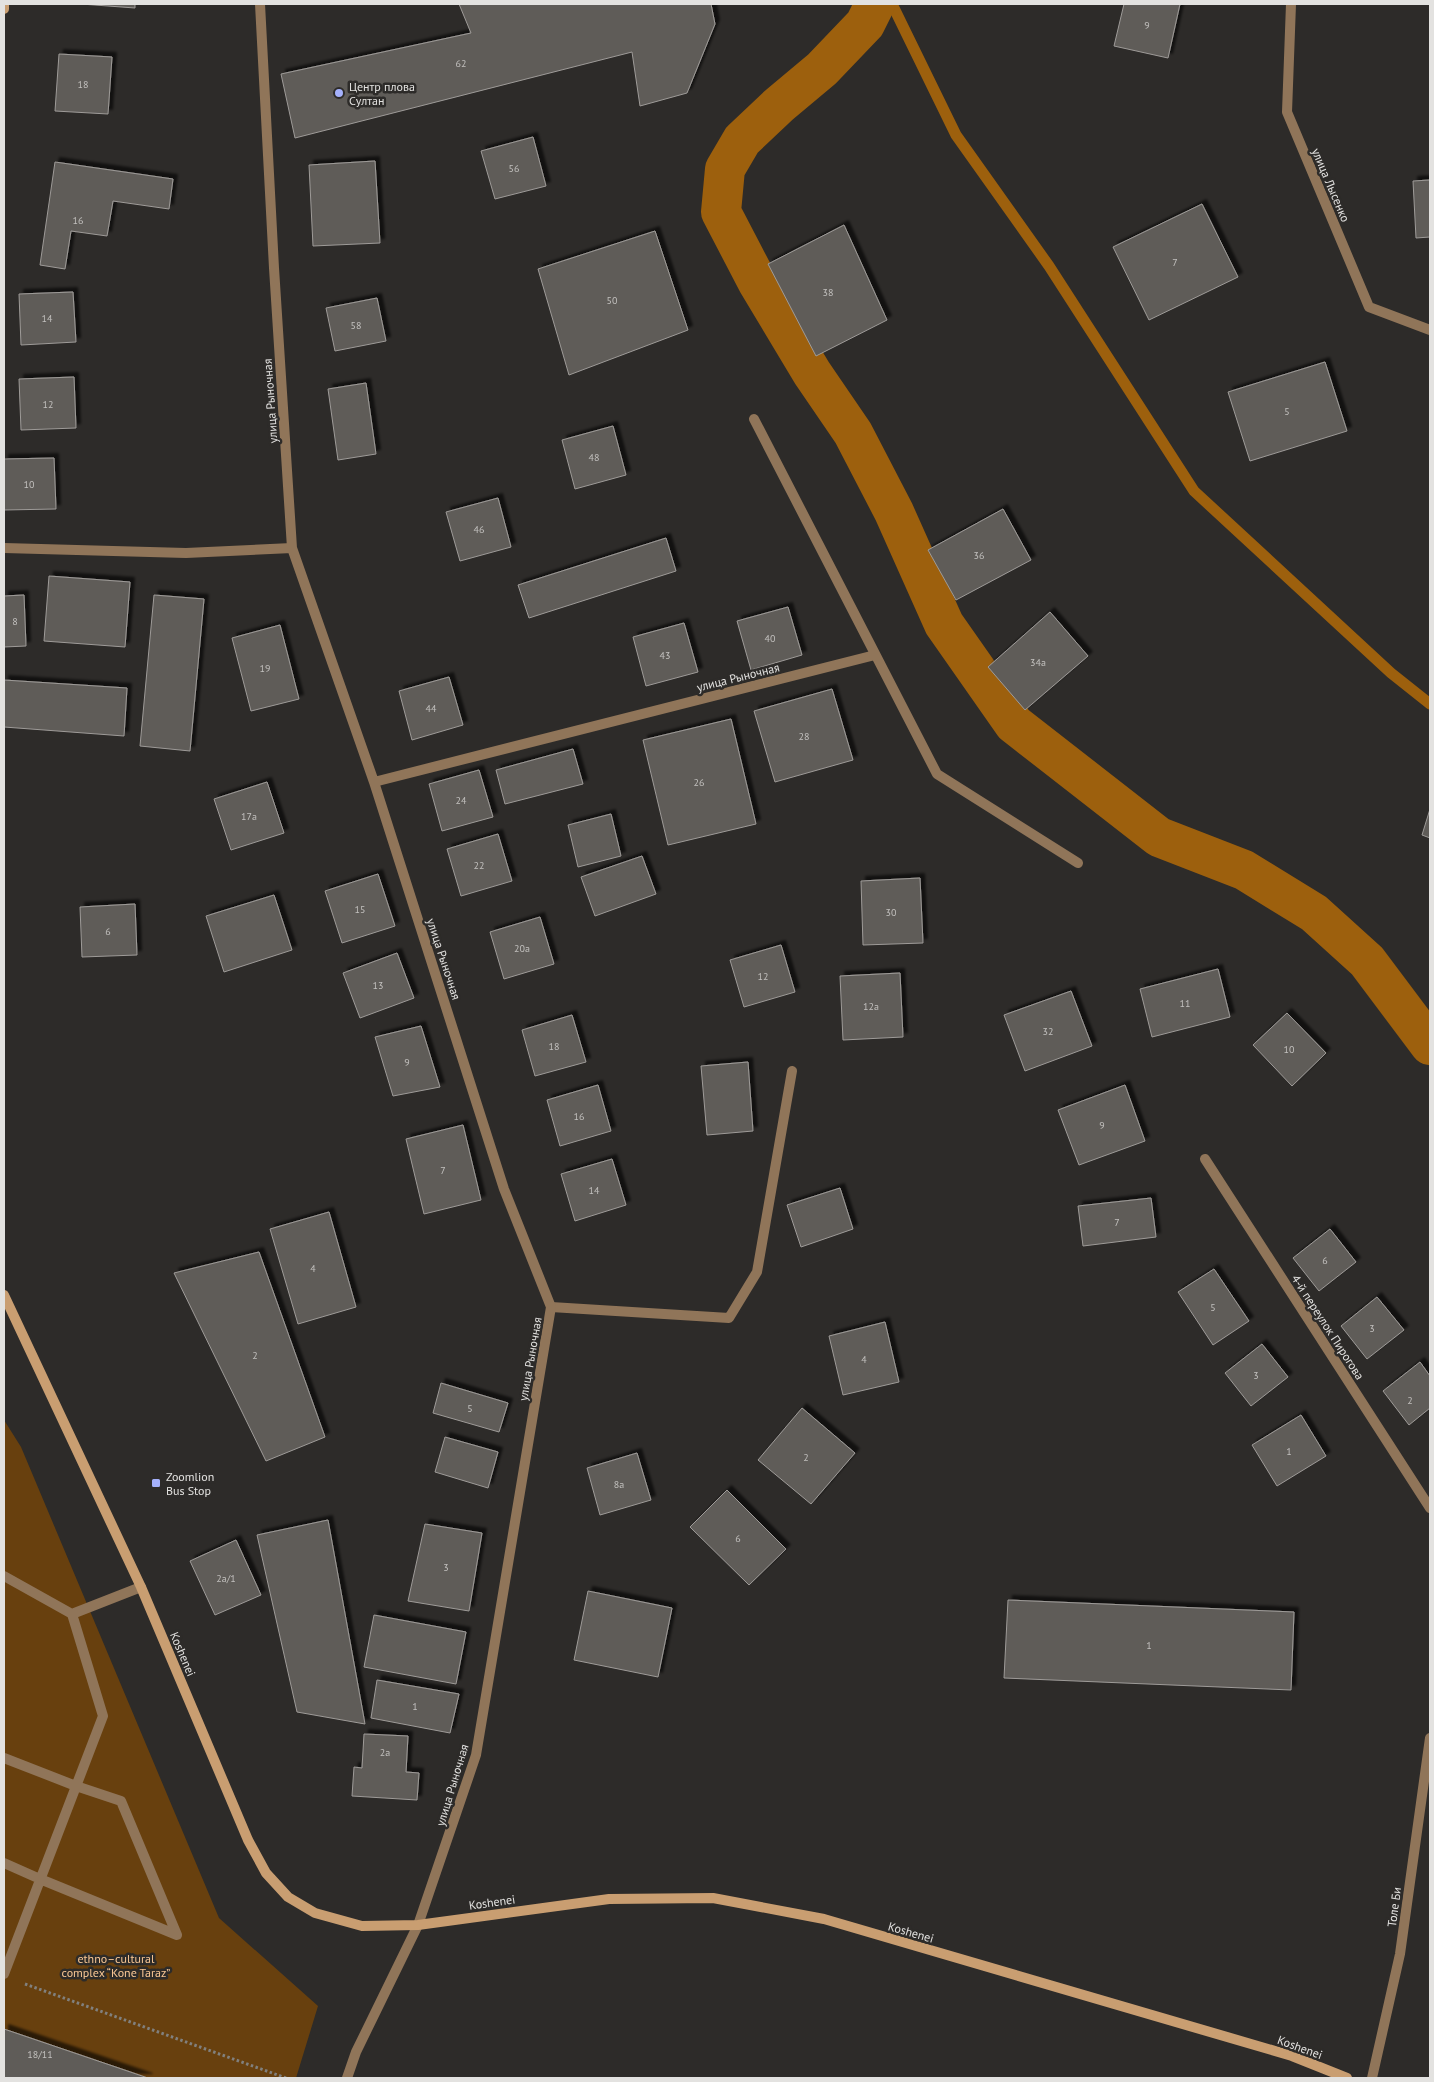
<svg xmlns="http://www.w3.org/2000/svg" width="1434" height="2082" font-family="'PT Sans',sans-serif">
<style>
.green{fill:#68400e}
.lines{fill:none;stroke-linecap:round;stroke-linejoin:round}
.stream{stroke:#9d600d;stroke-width:11}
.canal{stroke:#9d600d;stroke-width:40}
.building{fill:#5f5c59;stroke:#9e9b98;filter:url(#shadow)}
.path{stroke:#81807e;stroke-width:3;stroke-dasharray:2.5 2.5;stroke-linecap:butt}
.lane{stroke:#907559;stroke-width:10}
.street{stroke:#907559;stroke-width:10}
.secondary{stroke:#c99e71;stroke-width:10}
.poi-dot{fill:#a5b1fc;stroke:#2d2b29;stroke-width:2}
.labels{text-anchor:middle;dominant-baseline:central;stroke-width:5;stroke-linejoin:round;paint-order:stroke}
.number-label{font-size:10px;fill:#c2c0be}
.poi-label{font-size:12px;fill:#e3e2e0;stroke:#2d2b29;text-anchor:start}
.street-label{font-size:12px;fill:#e3e2e0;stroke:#2d2b29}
.park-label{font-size:12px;fill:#f9c794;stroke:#2d2b29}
</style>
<defs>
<filter id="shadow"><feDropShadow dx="4.5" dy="-4.5" stdDeviation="1" flood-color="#0009"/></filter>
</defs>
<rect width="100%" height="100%" fill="#2d2b29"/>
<!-- green -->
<path class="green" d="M4 1420 21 1447 219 1918 318 2006 296 2078H4Z"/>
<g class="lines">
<!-- stream -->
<path class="stream" d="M892 4 956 135 1049 266 1194 491 1391 673 1430 704"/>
<!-- canal -->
<path class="canal" d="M875 4 865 24 822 69 779 105 742 140 725 169 721 212 758 283 812 373 853 433 894 512 944 624 1014 724 1159 837 1244 870 1314 913 1367 961 1430 1045"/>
</g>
<!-- building -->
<path class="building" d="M81 4H135V8Z
M459 4H711L715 24 687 93 640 106 632 52 295 138 281 74 471 33Z
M1124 4H1180L1168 58 1114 46Z
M59 54 112 57 108 114 55 111Z
M533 137 546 186 495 199 481 151Z
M375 161 380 243 313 246 309 165Z
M55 162 173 179 169 209 113 201 107 236 71 231 65 269 40 265Z
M1430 180V237L1416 238 1413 181Z
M1202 204 1238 277 1149 320 1113 247Z
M844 225 887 320 816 356 768 264Z
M655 231 688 330 569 375 538 269Z
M73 292 76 342 21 345 19 294Z
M377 298 386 341 335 351 326 308Z
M1325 362 1347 431 1250 461 1228 392Z
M74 377 76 428 21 430 19 379Z
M366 383 376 454 338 460 328 389Z
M613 426 626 475 575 489 562 440Z
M54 458 56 509 4 510V459Z
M498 498 511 547 460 561 446 512Z
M1003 509 1031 560 956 600 928 550Z
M666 538 676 571 529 618 518 585Z
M49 576 130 582 125 647 44 641Z
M24 595 26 646 4 647V596Z
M154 595 204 599 190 751 140 746Z
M788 607 802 655 751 670 737 621Z
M1050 612 1088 656 1025 710 988 667Z
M684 623 698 672 646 686 633 637Z
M280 625 299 699 251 711 232 638Z
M449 677 463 725 412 740 399 691Z
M4 680 127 688 124 736 4 727Z
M832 689 853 760 775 782 754 711Z
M731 719 756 824 668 845 643 740Z
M573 749 583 784 505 804 496 770Z
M479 770 493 817 442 831 429 784Z
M267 782 284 833 231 850 214 799Z
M1430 809V838L1422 835Z
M611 814 621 856 578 867 568 825Z
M498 834 512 881 461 896 447 849Z
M642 856 656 894 595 916 581 877Z
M378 874 395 926 342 943 325 891Z
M920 878 923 943 863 945 861 881Z
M274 895 292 950 224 972 206 916Z
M135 904 137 955 82 957 80 907Z
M540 917 554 964 504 979 490 932Z
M781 945 795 992 744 1007 730 960Z
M397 953 414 998 360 1018 343 973Z
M1218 969 1230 1017 1152 1037 1140 989Z
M900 973 903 1037 843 1040 840 976Z
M1071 991 1092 1046 1025 1071 1004 1015Z
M1287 1013 1326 1053 1292 1086 1253 1045Z
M572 1015 586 1062 535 1076 522 1030Z
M421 1026 440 1087 393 1096 375 1037Z
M748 1062 753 1131 707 1135 701 1066Z
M598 1085 611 1131 560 1146 547 1100Z
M1125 1085 1145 1141 1079 1165 1058 1110Z
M463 1125 481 1200 424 1214 406 1139Z
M612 1159 626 1205 575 1221 561 1174Z
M840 1188 853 1229 801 1247 787 1205Z
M1151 1198 1156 1237 1083 1246 1078 1206Z
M329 1212 356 1307 298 1324 270 1229Z
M1330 1229 1356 1262 1319 1291 1293 1258Z
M259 1252 325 1437 266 1461 174 1273Z
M1214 1269 1249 1321 1213 1345 1178 1292Z
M1377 1297 1404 1330 1367 1359 1341 1326Z
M885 1322 899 1382 843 1395 829 1336Z
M1262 1344 1288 1377 1251 1406 1225 1373Z
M1420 1362 1430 1376V1408L1409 1425 1383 1391Z
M441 1383 508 1403 499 1432 433 1413Z
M802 1408 855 1453 811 1504 758 1460Z
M1301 1415 1326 1456 1277 1486 1252 1445Z
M445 1437 498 1452 488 1488 435 1472Z
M637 1453 651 1500 600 1515 587 1468Z
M727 1490 786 1549 749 1585 690 1527Z
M328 1520 365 1724 297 1712 257 1535Z
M425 1524 482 1533 469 1611 408 1601Z
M236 1540 261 1595 215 1615 190 1561Z
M588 1591 672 1608 658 1677 574 1660Z
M1008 1600 1294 1612 1291 1690 1004 1678Z
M374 1615 466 1632 456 1684 364 1667Z
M377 1680 459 1694 450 1733 371 1718Z
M364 1734 408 1736 406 1772 419 1773 417 1800 352 1796 354 1767 362 1768Z
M4 2029 148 2078H4Z"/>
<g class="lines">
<!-- path -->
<path class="path" d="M25 1984 286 2078"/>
<!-- lane -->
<path class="lane" d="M551 1307 729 1318 757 1272 792 1071
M4 1576 72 1614 103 1716 4 1974
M72 1614 141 1587
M4 1758 76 1786 121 1801 177 1935 40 1879 4 1863"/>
<!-- street -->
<path class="street" d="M260 4 274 268 292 548 374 782 504 1189 551 1307 476 1755 418 1925 356 2052 347 2078
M1291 4 1287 112 1369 307 1430 330
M754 419 937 774 1078 863
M4 548 186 553 292 548
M374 782 875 655
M1205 1159 1430 1508
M1372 2078 1400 1954 1430 1738"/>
<!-- secondary -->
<path class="secondary" d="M4 9V4
M4 1295 141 1587 248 1840 266 1873 288 1897 315 1913 362 1926 418 1925 609 1899 713 1898 824 1919 1292 2056 1347 2078"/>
</g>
<!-- markers -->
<g class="poi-dot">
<circle cx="339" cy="93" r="5"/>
<rect x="151" y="1478" width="10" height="10" rx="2.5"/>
</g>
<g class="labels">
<!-- number labels -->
<g class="number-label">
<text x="1147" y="25">9</text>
<text x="461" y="63">62</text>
<text x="83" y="84">18</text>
<text x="514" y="168">56</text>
<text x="78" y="220">16</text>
<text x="1175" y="262">7</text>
<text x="828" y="292">38</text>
<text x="612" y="300">50</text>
<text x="47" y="318">14</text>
<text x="356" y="325">58</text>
<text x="48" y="404">12</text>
<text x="1287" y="411">5</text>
<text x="594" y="457">48</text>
<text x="29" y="484">10</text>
<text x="479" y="529">46</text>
<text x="979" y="555">36</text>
<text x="15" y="621">8</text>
<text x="770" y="638">40</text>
<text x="665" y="655">43</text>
<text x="1038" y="662">34а</text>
<text x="265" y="668">19</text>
<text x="431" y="708">44</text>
<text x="804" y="736">28</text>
<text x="699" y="782">26</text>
<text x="461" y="800">24</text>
<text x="249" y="816">17а</text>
<text x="479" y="865">22</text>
<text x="360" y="909">15</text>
<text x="891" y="912">30</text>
<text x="108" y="931">6</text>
<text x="522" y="948">20а</text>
<text x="763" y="976">12</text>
<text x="378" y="985">13</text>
<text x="1185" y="1003">11</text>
<text x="871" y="1006">12а</text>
<text x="1048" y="1031">32</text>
<text x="554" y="1046">18</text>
<text x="1289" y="1049">10</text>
<text x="407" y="1062">9</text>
<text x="579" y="1116">16</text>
<text x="1102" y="1125">9</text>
<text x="443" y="1170">7</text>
<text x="594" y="1190">14</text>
<text x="1117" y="1222">7</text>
<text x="1325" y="1260">6</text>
<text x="313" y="1268">4</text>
<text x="1213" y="1307">5</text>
<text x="1372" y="1328">3</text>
<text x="255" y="1355">2</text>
<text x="864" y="1359">4</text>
<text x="1256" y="1375">3</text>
<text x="1410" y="1400">2</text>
<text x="470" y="1408">5</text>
<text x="1289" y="1451">1</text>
<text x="806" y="1457">2</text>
<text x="619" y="1484">8а</text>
<text x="738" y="1538">6</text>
<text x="446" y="1567">3</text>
<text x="226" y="1578">2а/1</text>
<text x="1149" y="1645">1</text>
<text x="415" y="1706">1</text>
<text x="385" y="1752">2а</text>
<text x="40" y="2054">18/11</text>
</g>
<!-- poi labels -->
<g class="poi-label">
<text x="349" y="86">Центр плова<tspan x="349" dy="14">Султан</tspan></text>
<text x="166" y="1476">Zoomlion<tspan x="166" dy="14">Bus Stop</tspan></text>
</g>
<!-- street labels -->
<g class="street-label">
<text transform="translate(1331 185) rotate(67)">улица Лысенко</text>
<text transform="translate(270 401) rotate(-94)">улица Рыночная</text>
<text transform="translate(738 677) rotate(-14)">улица Рыночная</text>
<text transform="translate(444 959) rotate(72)">улица Рыночная</text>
<text transform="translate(1328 1327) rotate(57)">4-й переулок Пирогова</text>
<text transform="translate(530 1359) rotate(-80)">улица Рыночная</text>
<text transform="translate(183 1654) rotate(67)">Koshenei</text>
<text transform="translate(452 1785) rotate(-73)">улица Рыночная</text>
<text transform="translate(492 1902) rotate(-8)">Koshenei</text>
<text transform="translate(1394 1907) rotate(-82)">Толе Би</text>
<text transform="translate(911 1932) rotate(16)">Koshenei</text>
<text transform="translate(1300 2047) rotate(20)">Koshenei</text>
</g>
<!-- park labels -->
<g class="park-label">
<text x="116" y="1958">ethno–cultural<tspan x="116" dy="14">complex “Kone Taraz”</tspan></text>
</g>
</g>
<!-- border -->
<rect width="1434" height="2082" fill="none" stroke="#e3e2e0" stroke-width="10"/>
</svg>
